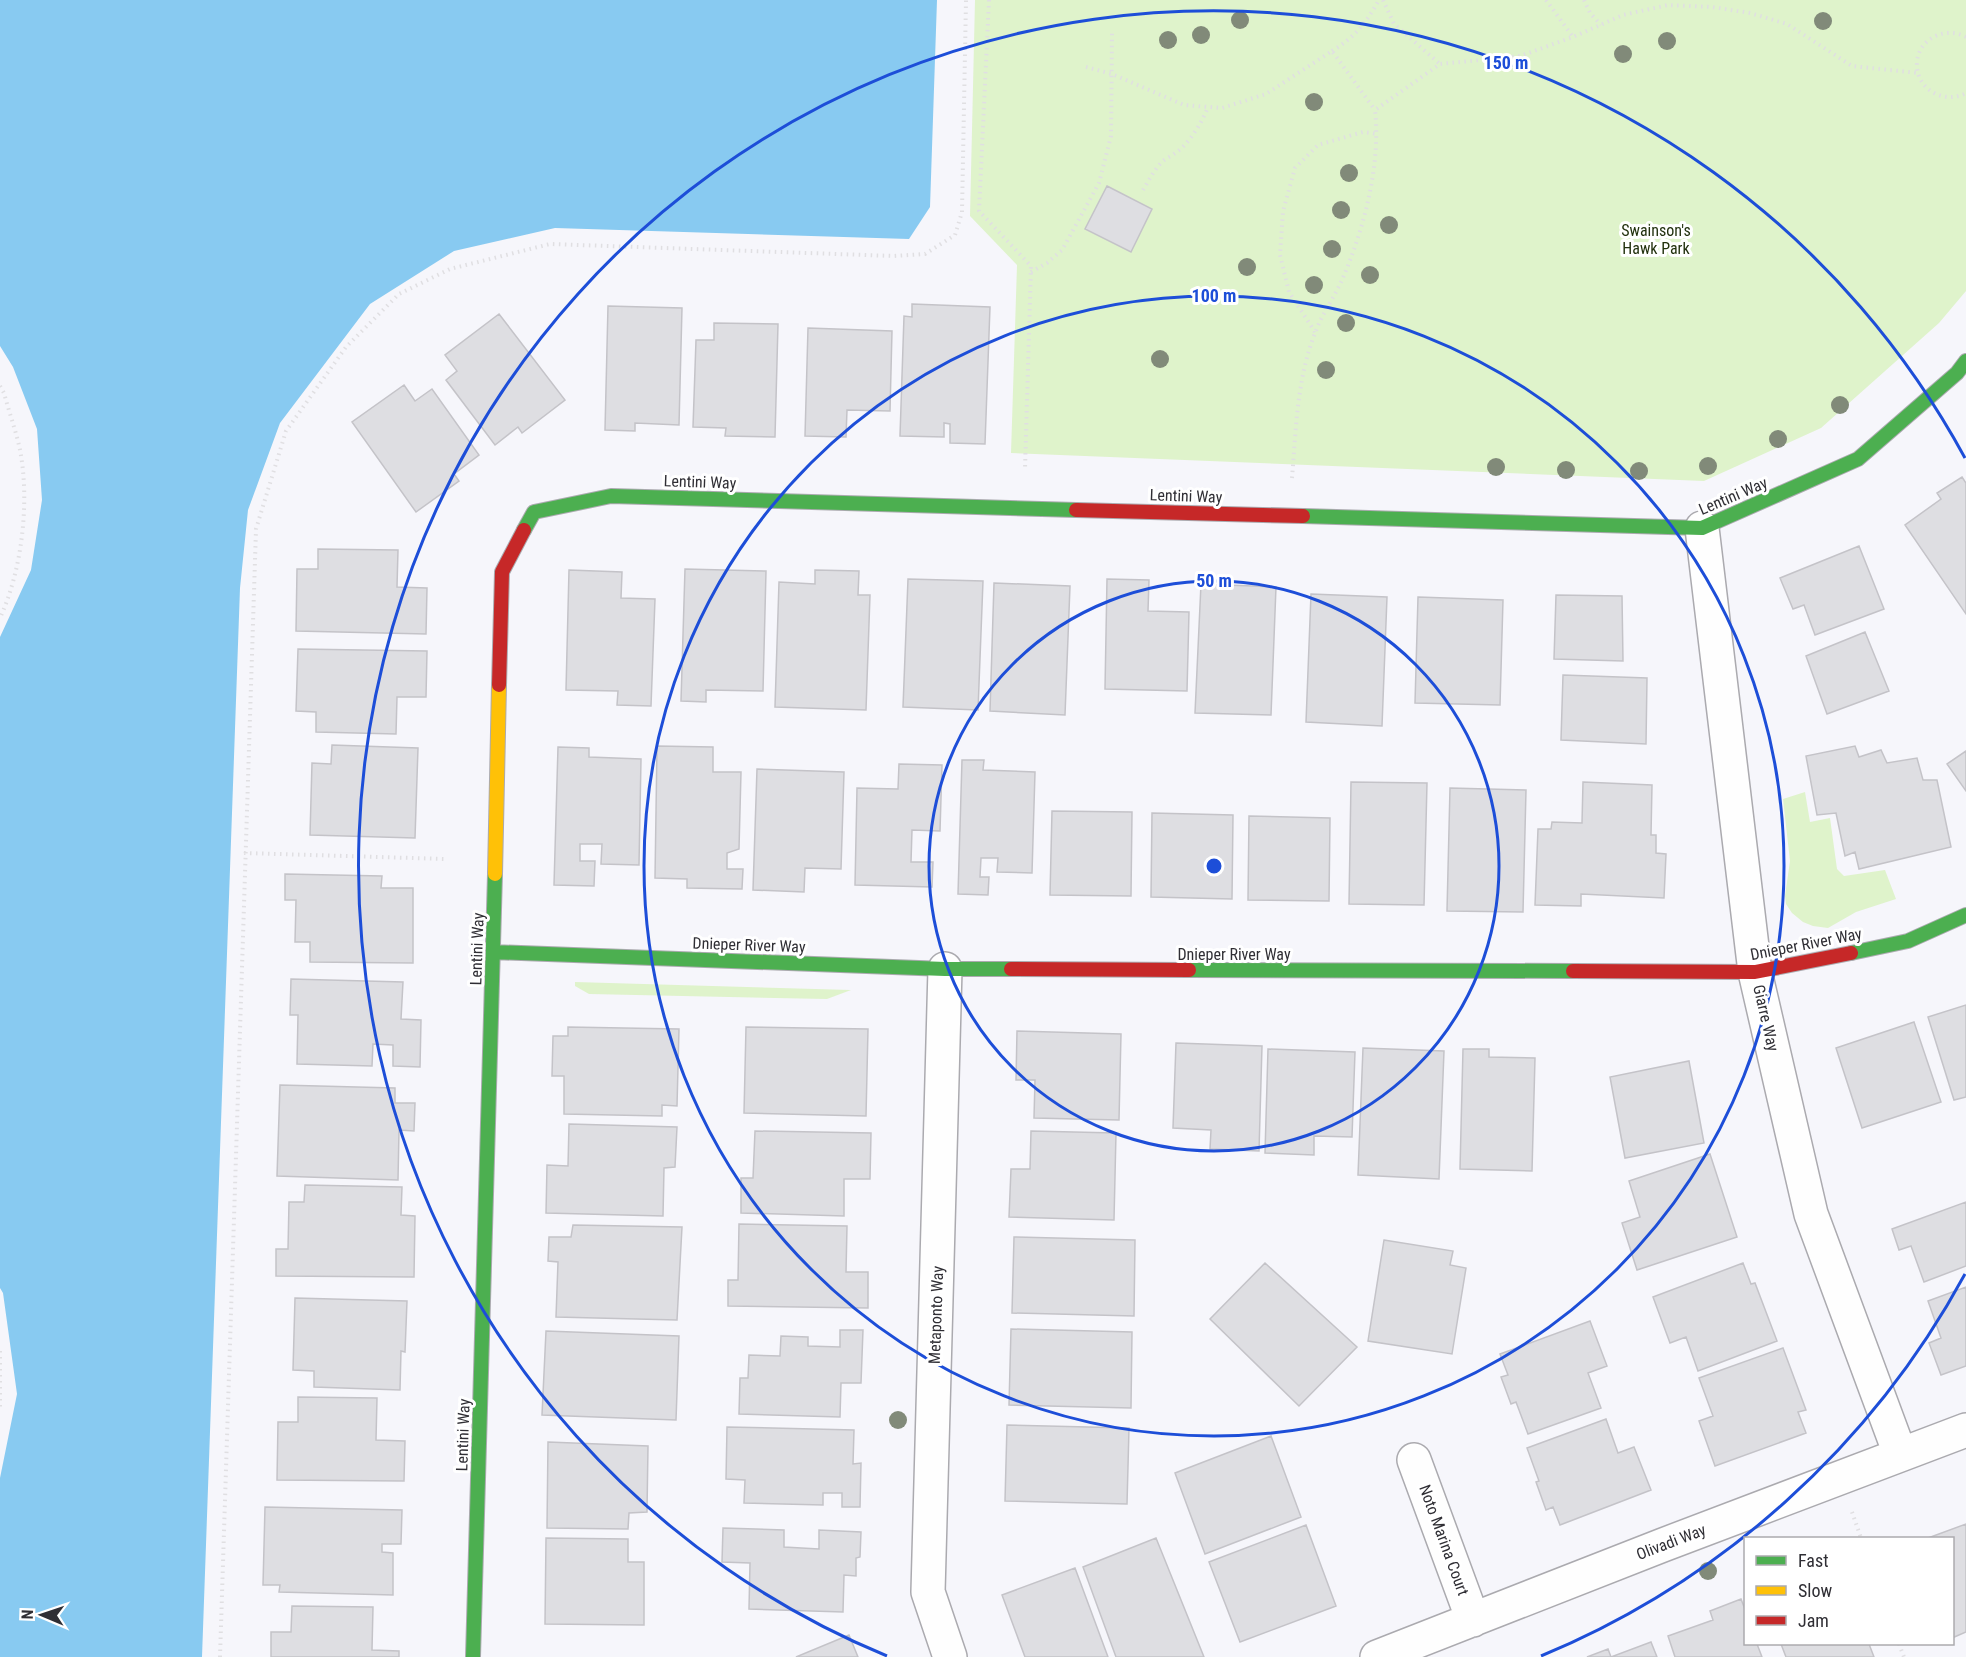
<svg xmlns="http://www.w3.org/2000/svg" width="1966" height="1657" font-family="'Roboto Condensed',sans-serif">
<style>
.green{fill:#dff3cb}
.water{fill:#88caf1}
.building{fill:#dedee2;stroke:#c4c3c8;stroke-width:1.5}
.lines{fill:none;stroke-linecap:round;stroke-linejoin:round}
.street-casing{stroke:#abaaaf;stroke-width:36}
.fast-casing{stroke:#abaaaf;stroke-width:16}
.slow-casing{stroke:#abaaaf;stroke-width:16}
.jam-casing{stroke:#abaaaf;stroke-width:16}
.path{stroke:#e0dfe2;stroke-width:4;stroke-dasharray:1.5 4.5;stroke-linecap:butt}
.street{stroke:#fefefe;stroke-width:33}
.fast{stroke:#4caf50;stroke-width:14}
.slow{stroke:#ffc107;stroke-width:14}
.jam{stroke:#c62828;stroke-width:14}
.tree{fill:#818a79}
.ring{fill:none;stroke:#1d4ed8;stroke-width:3}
.labels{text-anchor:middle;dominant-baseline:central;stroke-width:6;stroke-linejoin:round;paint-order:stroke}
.park-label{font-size:16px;fill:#22310e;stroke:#fff}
.street-label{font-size:16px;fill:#2f2e34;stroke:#fff}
.centre{fill:#1d4ed8;stroke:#fff;stroke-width:3}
.ring-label{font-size:18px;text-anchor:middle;font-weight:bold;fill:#1d4ed8;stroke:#fff;stroke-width:6;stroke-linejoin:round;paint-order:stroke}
</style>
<rect width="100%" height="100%" fill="#f6f6fb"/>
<!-- green -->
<path class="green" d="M975 0H1966V291L1939 323 1821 428 1704 481 1011 453 1017 265 970 216Z
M1805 792 1810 822 1830 818 1837 869 1844 876 1885 870 1896 899 1856 912 1828 928 1813 926 1803 922 1792 913 1786 904 1785 896 1790 861 1783 799Z
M575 982 851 990 827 999 589 994 575 986Z"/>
<!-- water -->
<path class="water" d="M0 0H937L930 207 909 239 555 228 454 251 370 304 280 423 248 510 240 588 202 1657H0V1478L17 1394 3 1293 0 1288V637L31 570 42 500 37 429 13 367 0 346Z"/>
<!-- building -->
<path class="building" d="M1107 186 1152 209 1131 252 1085 229Z
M912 304 990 307 985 444 950 443V424L944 423V437L900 436 904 316 912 317Z
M608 306 682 308 679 425 635 423V431L605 430Z
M499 314 565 400 522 433 518 427 495 445 446 380 457 371 445 355Z
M714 323 778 324 775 437 725 436 726 428 693 427 696 340H714Z
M808 328 892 331 890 411 847 410 846 437 805 436Z
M404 385 415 401 432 389 479 455 454 474 459 481 416 512 352 422Z
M1962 477 1966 483V614L1905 525 1941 499 1937 493Z
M1859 546 1884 609 1815 635 1804 605 1793 609 1780 578Z
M318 549 398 550 397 587 427 588 426 634 296 631 297 569H318Z
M685 569 766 571 763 691 706 690V702L681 701Z
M569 570 622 572 621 598 655 599 651 706 617 705 618 691 566 690Z
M815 570 859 571 858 595H870L866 710 775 707 779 582 815 584Z
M908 579 983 581 978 710 903 707Z
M1107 579 1149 580 1148 611 1189 612 1187 691 1105 689Z
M994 583 1070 586 1065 715 990 711Z
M1201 584 1276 587 1271 715 1195 713Z
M1311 594 1387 597 1382 726 1306 722Z
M1556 595 1622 596 1623 661 1554 659Z
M1418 597 1503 600 1500 705 1415 703Z
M1865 632 1889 691 1827 714 1806 656Z
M298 649 427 651 426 697H397L396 734 316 732V712L296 711Z
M1563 675 1647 678 1646 744 1561 740Z
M332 745 418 748 415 838 310 835 312 763 331 764Z
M657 746 713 747V772H741L739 849 727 853V869H743L742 889 687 888V879L655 878Z
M1855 746 1859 757 1881 750 1887 763 1917 758 1923 780H1937L1951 847 1859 869 1855 852 1845 856 1836 813 1817 815 1806 756Z
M558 747 589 748V757L641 759 639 865 601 864 602 844H580V861H595L594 886 554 885Z
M1966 751V791L1947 764Z
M962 760H984L983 770 1035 772 1032 873 997 872 998 858H981L980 877H989L988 895 958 894Z
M899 764 942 765 940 831 912 830 911 862H933L932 887 855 885 857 788 898 789Z
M757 769 844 772 841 869 805 868 804 892 753 890Z
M1351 782 1427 783 1424 905 1349 904Z
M1583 782 1652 785 1651 835H1656V853L1666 854 1664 898 1581 894V906L1535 905 1538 829H1551L1552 822 1582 823Z
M1450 788 1526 790 1523 912 1447 911Z
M1052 811 1132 812 1131 896 1050 895Z
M1152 813 1233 815 1232 899 1151 897Z
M1249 816 1330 818 1329 901 1248 900Z
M285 874 382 876 381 888H413V963L310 962V942H295L296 900H285Z
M291 979 403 982 401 1019 421 1020 420 1067 393 1066V1045L373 1044 372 1066 297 1064 298 1015H290Z
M1966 1005V1097L1954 1100 1928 1017Z
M1914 1022 1941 1102 1862 1128 1836 1048Z
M568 1027 679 1029 677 1106 662 1105V1116L564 1114V1076H552L553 1036H568Z
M746 1027 868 1029 866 1116 744 1113Z
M1017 1031 1121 1034 1119 1120 1034 1118 1035 1080H1016Z
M1176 1043 1262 1046 1259 1151 1210 1149 1211 1130 1173 1128Z
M1363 1048 1444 1051 1439 1179 1358 1175Z
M1268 1049 1355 1052 1352 1137 1314 1136V1155L1265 1153Z
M1463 1049H1489V1057L1535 1058 1532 1171 1460 1169Z
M1689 1061 1704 1143 1625 1158 1610 1077Z
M280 1085 395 1088V1103H415L414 1131 399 1130 398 1180 277 1176Z
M569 1124 677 1127 675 1167 664 1168 663 1216 546 1213 547 1165 568 1166Z
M755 1131 871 1133 870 1179H844V1216L741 1213V1178H753Z
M1031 1131 1116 1133 1114 1220 1009 1217 1011 1169H1030Z
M1710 1154 1737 1237 1637 1270 1622 1223 1640 1217 1629 1181Z
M305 1185 402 1187 401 1215 415 1216 414 1277 276 1276V1249H288L289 1202H304Z
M1966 1202V1266L1924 1282 1911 1246 1899 1250 1892 1229Z
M739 1224 847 1226 846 1272H868V1308L728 1306V1280H738Z
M573 1225 682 1227 677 1320 556 1317 558 1262 548 1261 549 1237H571Z
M1014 1237 1135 1240 1134 1316 1012 1313Z
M1384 1240 1453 1251 1450 1265 1466 1268 1452 1354 1368 1341Z
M1265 1263 1357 1347 1299 1406 1210 1319Z
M1743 1263 1751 1284 1755 1283 1777 1341 1698 1371 1686 1337 1670 1343 1653 1297Z
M1966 1287V1366L1941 1375 1929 1343 1941 1338 1928 1301Z
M295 1298 407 1301 405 1352 401 1351 400 1390 314 1387V1371L293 1370Z
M1590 1321 1607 1366 1588 1373 1601 1408 1528 1434 1516 1402 1511 1404 1501 1377 1508 1375 1500 1354Z
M1011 1329 1132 1332 1131 1408 1009 1405Z
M840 1330H863L861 1383H841L840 1417 739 1414 740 1378H748L749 1355 780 1356 781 1336 808 1337V1346L840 1347Z
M546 1331 679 1336 676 1420 542 1415Z
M1783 1348 1806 1410 1798 1412 1806 1433 1715 1466 1699 1421 1713 1416 1699 1378Z
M298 1397 377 1398 376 1440 405 1441 404 1481 277 1480 278 1422H298Z
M1606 1419 1618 1453 1634 1447 1651 1490 1560 1525 1553 1507 1546 1510 1536 1482 1539 1481 1527 1448Z
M1007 1425 1129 1428 1127 1504 1005 1501Z
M727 1427 854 1430 853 1464 861 1463 860 1507H842V1493H823V1505L744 1503 745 1480 726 1479Z
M1271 1436 1301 1517 1205 1554 1175 1473Z
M548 1442 648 1446 647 1512 629 1513 628 1529 547 1528Z
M265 1507 402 1510 401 1544H382V1552L393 1553V1595L279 1592 280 1585H263Z
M1966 1524V1632L1952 1638V1538H1928Z
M1306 1525 1336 1606 1240 1642 1209 1562Z
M723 1528 784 1530V1547L819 1549V1530L861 1532 860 1557 856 1558V1576L844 1575 843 1612 749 1609 750 1563 722 1562Z
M546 1538 628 1539V1562H644V1625L545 1624Z
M1156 1538 1204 1657H1116L1083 1567Z
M1075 1568 1108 1657H1025L1002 1595Z
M1741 1599 1746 1612V1644H1757L1762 1657H1675L1668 1636 1713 1620 1710 1611Z
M292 1606 373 1607 372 1650 399 1651V1657H271V1632H291Z
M849 1635 858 1657H796Z
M1651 1642 1657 1657H1587L1608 1649 1611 1657Z
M1781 1644H1869L1874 1657H1786Z"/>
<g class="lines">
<defs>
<path id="street" d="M1702 528 1755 972 1811 1214 1900 1454
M945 969 928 1592 950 1657
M1414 1460 1473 1620
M1377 1657 1663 1545 1966 1430"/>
<path id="fast" d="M1303 516 1702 528 1858 459 1957 373 1966 361
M524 530 534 512 611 496 1076 510
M493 952 945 969H1011
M1851 953 1908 941 1966 915
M1189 970 1573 971
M473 1657 495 874"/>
<path id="slow" d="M495 874 499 685"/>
<path id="jam" d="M1076 510 1303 516
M499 685 502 572 524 530
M1011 969 1189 970
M1573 971 1755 972 1851 953"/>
</defs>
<!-- street casing -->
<use href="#street" class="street-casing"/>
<!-- fast casing -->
<use href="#fast" class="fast-casing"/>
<!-- slow casing -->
<use href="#slow" class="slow-casing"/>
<!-- jam casing -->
<use href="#jam" class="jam-casing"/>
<!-- path -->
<path class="path" d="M989 0 979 211 1031 266 1025 469
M1383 0 1394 24 1440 64
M1546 0 1573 37
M1584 0 1590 13 1601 25
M1966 37C1946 26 1919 38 1917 62 1915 89 1944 105 1966 93
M1332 51C1355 37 1366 23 1379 0
M1086 67 1112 74 1184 105 1222 108 1266 94 1332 51 1375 110
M1143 190C1149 180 1154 170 1162 162 1166 158 1170 157 1174 154 1190 143 1201 124 1208 107
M1031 272 1047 263 1062 250 1099 183 1111 136 1112 33
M1315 332 1289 292 1280 255 1283 211 1295 168 1318 145 1363 132 1378 134
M0 386 4 393C9 412 16 431 20 450 30 502 22 570 0 618
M1292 478C1296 429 1297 379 1315 333 1322 314 1334 298 1342 280 1364 229 1381 165 1375 110L1440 64 1520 56 1573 37 1623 15 1668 5 1712 7 1750 13 1787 24 1852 66 1918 73
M244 853 446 859
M0 1351V1411
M1852 1512 1861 1538
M1899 1644 1904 1657
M220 1657 256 529 286 431 346 347 399 294 450 269 550 244 894 256 925 254 955 235 962 212 966 0"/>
<!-- street -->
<use href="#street" class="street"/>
<!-- fast -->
<use href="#fast" class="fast"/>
<!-- slow -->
<use href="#slow" class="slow"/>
<!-- jam -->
<use href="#jam" class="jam"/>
</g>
<!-- trees -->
<g class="tree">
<circle cx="1240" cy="20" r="9"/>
<circle cx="1823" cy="21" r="9"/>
<circle cx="1201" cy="35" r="9"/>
<circle cx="1168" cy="40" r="9"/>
<circle cx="1667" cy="41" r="9"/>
<circle cx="1623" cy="54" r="9"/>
<circle cx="1314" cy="102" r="9"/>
<circle cx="1349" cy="173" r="9"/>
<circle cx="1341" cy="210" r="9"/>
<circle cx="1389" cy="225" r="9"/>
<circle cx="1332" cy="249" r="9"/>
<circle cx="1247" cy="267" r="9"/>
<circle cx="1370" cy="275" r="9"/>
<circle cx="1314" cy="285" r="9"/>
<circle cx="1346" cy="323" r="9"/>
<circle cx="1160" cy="359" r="9"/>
<circle cx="1326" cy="370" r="9"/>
<circle cx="1840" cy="405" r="9"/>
<circle cx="1778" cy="439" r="9"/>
<circle cx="1708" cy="466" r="9"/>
<circle cx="1496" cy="467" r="9"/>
<circle cx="1566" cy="470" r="9"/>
<circle cx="1639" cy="471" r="9"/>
<circle cx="898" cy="1420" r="9"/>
<circle cx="1708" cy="1571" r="9"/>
</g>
<!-- distance rings -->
<g class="ring">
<circle cx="1214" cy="866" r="285"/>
<circle cx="1214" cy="866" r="570"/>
<path d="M1965 1274A855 855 0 0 1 1541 1656M887 1656A855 855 0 1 1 1965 458"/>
</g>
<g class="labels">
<!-- park labels -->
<g class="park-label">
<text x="1656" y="230">Swainson's<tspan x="1656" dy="18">Hawk Park</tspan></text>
</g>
<!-- street labels -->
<g class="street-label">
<text transform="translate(700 482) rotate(2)">Lentini Way</text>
<text transform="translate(1186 496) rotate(2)">Lentini Way</text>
<text transform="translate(1733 496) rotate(-23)">Lentini Way</text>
<text transform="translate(1806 944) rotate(-11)">Dnieper River Way</text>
<text transform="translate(749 945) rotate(2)">Dnieper River Way</text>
<text transform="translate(477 949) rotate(-88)">Lentini Way</text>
<text x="1234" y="954">Dnieper River Way</text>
<text transform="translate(1766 1018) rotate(77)">Giarre Way</text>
<text transform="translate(936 1315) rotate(-88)">Metaponto Way</text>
<text transform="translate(463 1435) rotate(-88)">Lentini Way</text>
<text transform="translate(1444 1540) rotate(70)">Noto Marina Court</text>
<text transform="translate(1671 1542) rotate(-21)">Olivadi Way</text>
</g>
</g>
<circle cx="1214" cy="866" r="9" class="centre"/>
<g class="ring-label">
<text x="1506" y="69">150 m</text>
<text x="1214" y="302">100 m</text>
<text x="1214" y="587">50 m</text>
</g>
<!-- legend -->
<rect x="1744" y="1537" width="210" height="108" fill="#ffffff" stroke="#acabae" stroke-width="1.5"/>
<rect x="1756" y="1556" width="30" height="9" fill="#4caf50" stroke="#acabae" stroke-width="1.5"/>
<text x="1798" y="1567" font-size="18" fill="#2f2e34">Fast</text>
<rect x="1756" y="1586" width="30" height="9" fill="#ffc107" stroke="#acabae" stroke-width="1.5"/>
<text x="1798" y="1597" font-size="18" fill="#2f2e34">Slow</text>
<rect x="1756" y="1616" width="30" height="9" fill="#c62828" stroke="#acabae" stroke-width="1.5"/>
<text x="1798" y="1627" font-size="18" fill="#2f2e34">Jam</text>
<!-- north arrow -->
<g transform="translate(42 1615) rotate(272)" stroke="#ffffff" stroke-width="4.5" paint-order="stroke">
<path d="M0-4.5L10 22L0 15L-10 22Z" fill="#2f2e34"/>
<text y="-9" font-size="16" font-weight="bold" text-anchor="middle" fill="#2f2e34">N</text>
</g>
</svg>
